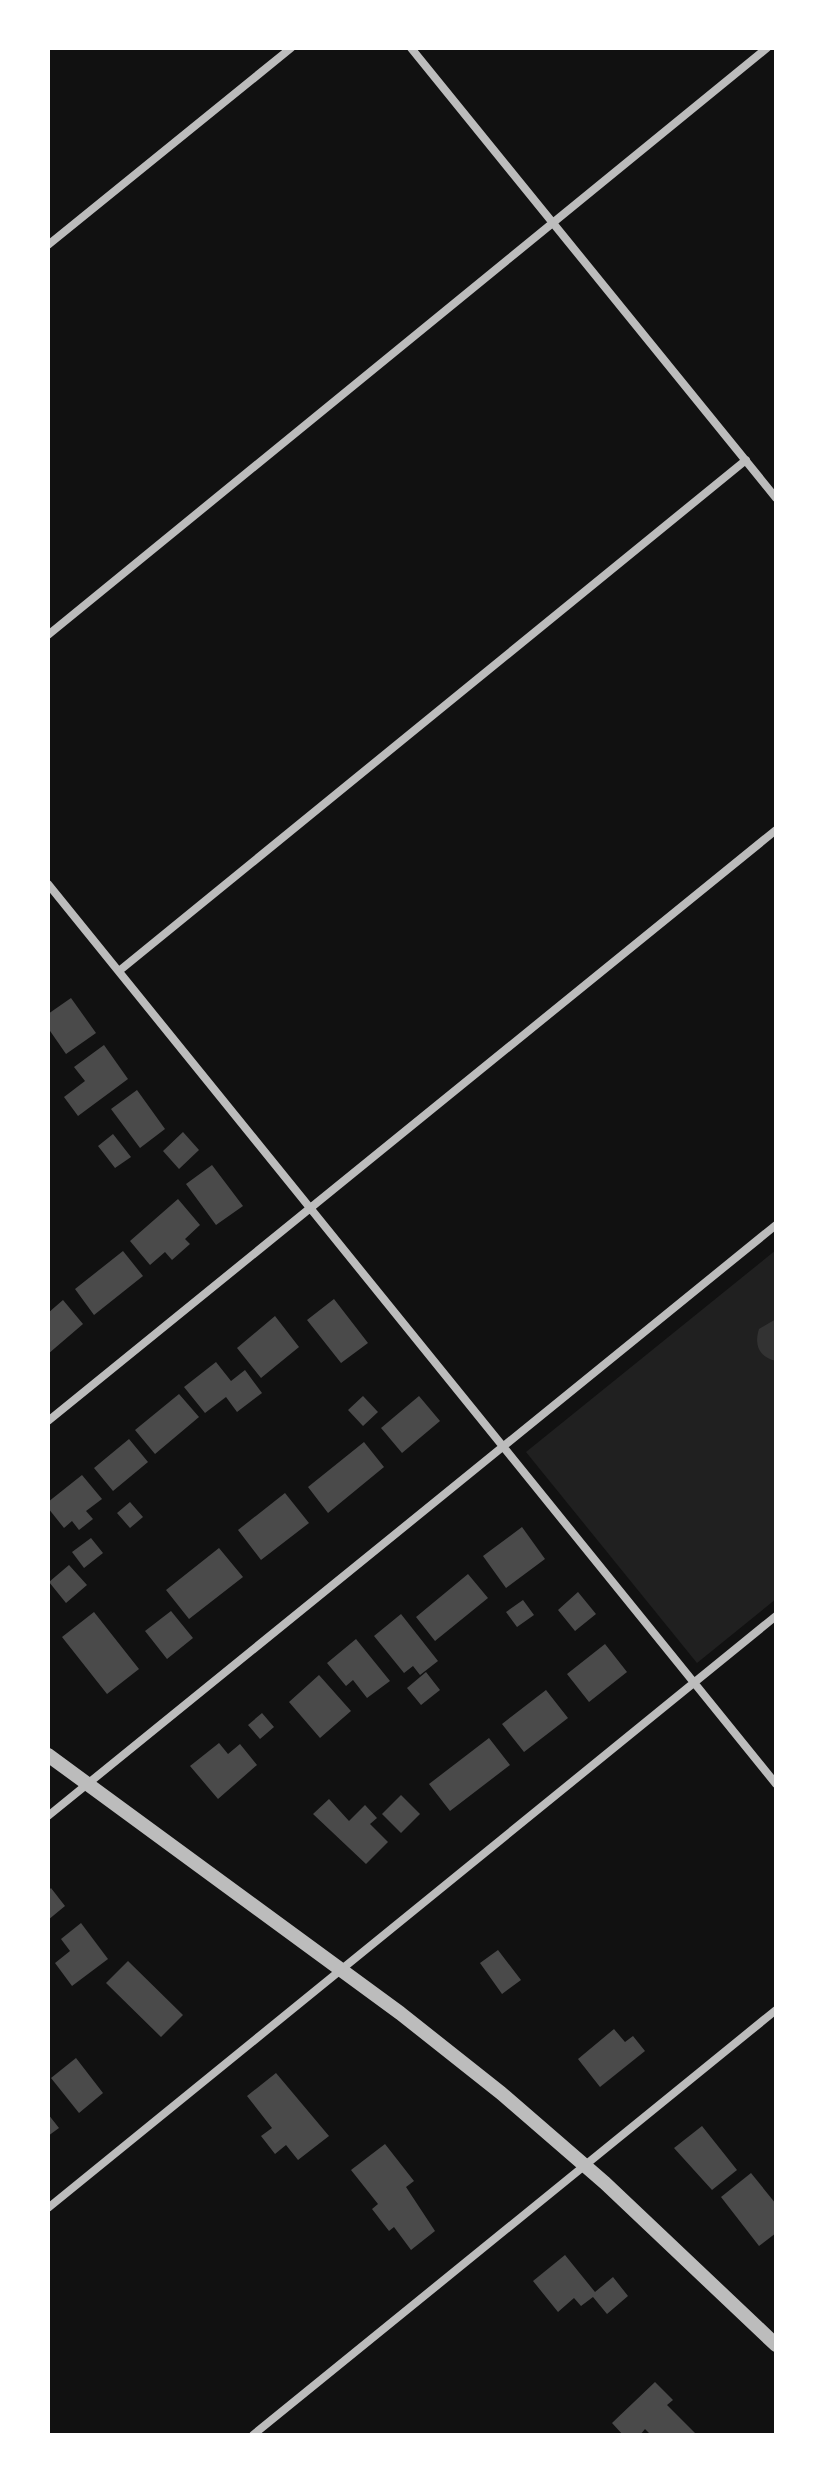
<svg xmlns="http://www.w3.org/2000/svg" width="824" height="2483" font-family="Cabin,sans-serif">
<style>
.green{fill:#202020}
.water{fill:#333}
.building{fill:#4a4a4a}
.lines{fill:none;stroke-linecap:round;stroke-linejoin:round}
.minor{stroke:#bcbcbc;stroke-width:8}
.tertiary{stroke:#bcbcbc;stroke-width:14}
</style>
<rect width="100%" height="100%" fill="#111"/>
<!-- green -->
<path class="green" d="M776 1250V1599L697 1663 526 1452Z"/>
<!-- water -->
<path class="water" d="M776 1319V1361C759 1357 754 1345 759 1329Z"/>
<!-- building -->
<path class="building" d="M71 998 96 1033 66 1054 48 1028V1014Z
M104 1045 128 1079 78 1116 64 1097 85 1081 74 1067Z
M137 1090 165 1129 140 1148 111 1109Z
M183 1132 199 1150 179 1169 163 1151Z
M113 1134 131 1157 115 1168 98 1146Z
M212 1165 243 1206 216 1225 186 1184Z
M178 1199 200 1225 185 1239 190 1244 172 1260 165 1252 150 1265 130 1241Z
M123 1251 143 1276 94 1315 75 1289Z
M334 1299 368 1343 341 1363 307 1320Z
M63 1300 83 1324 48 1354V1313Z
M275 1316 299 1347 261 1378 237 1348Z
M216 1362 231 1381 245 1370 262 1393 237 1412 226 1397 205 1413 184 1387Z
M179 1394 199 1417 155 1454 135 1430Z
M363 1396 378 1412 363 1426 348 1410Z
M419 1396 440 1421 402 1453 381 1428Z
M129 1439 148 1462 113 1491 94 1468Z
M364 1442 384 1467 328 1513 308 1487Z
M82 1475 102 1499 86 1511 93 1519 79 1530 72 1521 64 1528 48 1508V1502Z
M285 1493 309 1523 261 1560 238 1530Z
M130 1502 143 1517 130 1528 117 1513Z
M522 1527 545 1559 506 1588 483 1556Z
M91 1538 103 1553 84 1568 72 1552Z
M219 1548 243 1577 189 1619 166 1590Z
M69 1565 87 1585 66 1603 49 1582Z
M468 1574 488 1598 435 1641 416 1617Z
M578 1592 596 1614 575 1631 558 1610Z
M523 1600 534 1615 517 1627 506 1612Z
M171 1611 193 1638 167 1659 145 1631Z
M94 1612 139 1669 107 1694 62 1637Z
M401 1614 438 1661 420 1675 413 1666 404 1673 374 1636Z
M356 1639 390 1681 367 1698 353 1680 346 1686 327 1663Z
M605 1644 627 1672 589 1702 567 1674Z
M426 1672 440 1690 421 1705 407 1688Z
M319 1675 351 1711 320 1738 289 1702Z
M546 1690 568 1718 524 1752 502 1724Z
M262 1713 274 1727 260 1739 248 1725Z
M489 1738 510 1765 450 1811 429 1784Z
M219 1743 228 1754 240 1744 257 1765 218 1799 190 1766Z
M401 1795 420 1814 401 1833 382 1814Z
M329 1799 349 1821 365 1805 377 1818 370 1824 388 1842 366 1864 313 1814Z
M51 1888 65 1906 48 1920V1891Z
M81 1923 108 1959 72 1986 55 1963 70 1951 61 1939Z
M498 1950 521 1980 502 1994 480 1963Z
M128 1961 183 2015 161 2037 106 1983Z
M614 2029 625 2042 633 2036 645 2051 600 2087 578 2059Z
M76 2058 103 2093 79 2113 51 2078Z
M276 2073 329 2136 298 2160 286 2145 275 2154 261 2136 272 2128 247 2096Z
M48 2114 59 2128 48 2136Z
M702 2126 737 2170 712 2190 674 2148Z
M385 2144 414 2181 406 2187 435 2231 411 2250 394 2227 389 2231 372 2209 378 2204 351 2170Z
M751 2173 776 2204V2233L759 2246 721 2197Z
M565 2255 595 2292 613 2277 628 2296 607 2314 593 2297 581 2306 574 2298 558 2312 533 2281Z
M655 2382 673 2400 667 2405 697 2435H651L645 2429 640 2435H623L612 2423Z"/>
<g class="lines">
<!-- minor -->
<path class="minor" d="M411 48 776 498
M48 245 291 48
M48 635 767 48
M48 884 776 1784
M119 971 746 460
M48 1421 776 830
M48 1816 776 1225
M48 2208 776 1616
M253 2435 776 2010"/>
<!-- tertiary -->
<path class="tertiary" d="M48 1755 400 2013 501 2093 605 2183 776 2345"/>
</g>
<!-- border -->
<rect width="824" height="2483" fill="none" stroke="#ffffff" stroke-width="100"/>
</svg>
